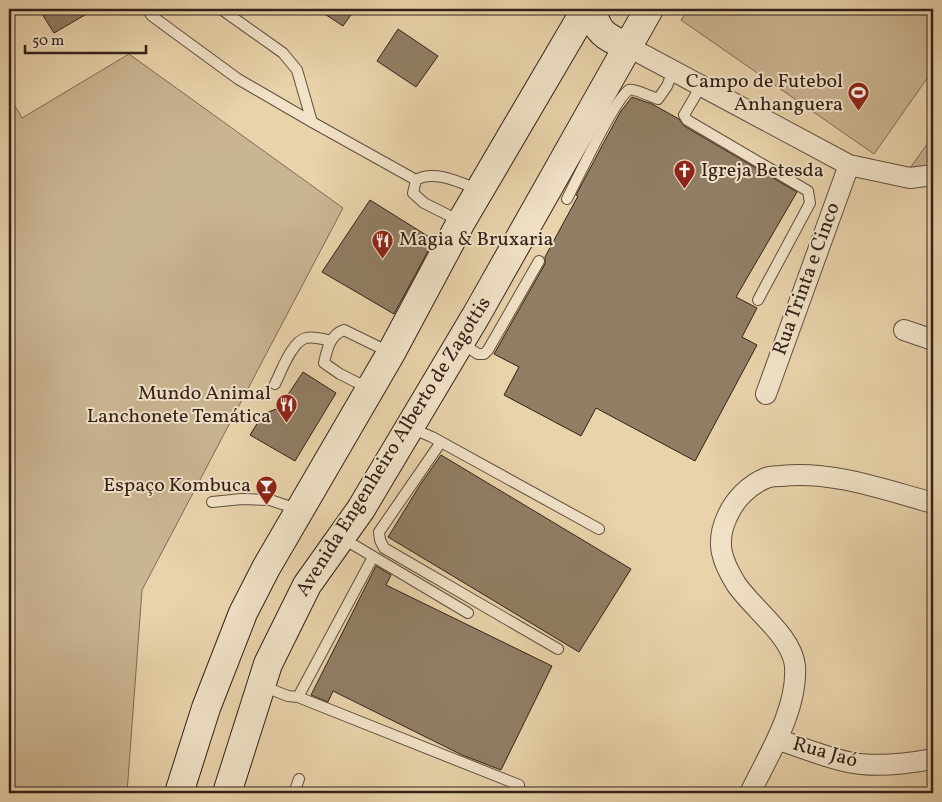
<svg xmlns="http://www.w3.org/2000/svg" width="942" height="802" font-family="Vollkorn,serif">
<style>
.green{fill:#cab592;stroke:#7e6b56}
.building{fill:#917e65;stroke:#322119}
.lines{fill:none;stroke-linecap:round;stroke-linejoin:round}
.lane-casing{stroke:#604e3e;stroke-width:12}
.street-casing{stroke:#604e3e;stroke-width:22}
.secondary-casing{stroke:#322119;stroke-width:30}
.lane{stroke:#f1e2c8;stroke-width:10}
.street{stroke:#f1e2c8;stroke-width:20}
.secondary{stroke:#f1e2c8;stroke-width:28}
.labels{text-anchor:middle;dominant-baseline:central;stroke-width:4;stroke-linejoin:round;paint-order:stroke}
.poi-label{font-size:20px;fill:#322119;stroke:#f1e2c8;text-anchor:end}
.street-label{font-size:20px;fill:#322119;stroke:#f1e2c8}
</style>
<rect width="100%" height="100%" fill="#e9d3ab"/>
<filter id="stains"><feTurbulence type="fractalNoise" baseFrequency=".004" numOctaves="4"/><feColorMatrix values="0 0 0 0 .2 0 0 0 0 .09 0 0 0 0 .02 0 0 0 .5 -.17"/></filter>
<radialGradient id="worn" r=".72"><stop offset=".6" stop-color="#630" stop-opacity="0"/><stop offset="1" stop-color="#630" stop-opacity=".3"/></radialGradient>
<!-- green -->
<path class="green" d="M689 9H928L933 12V70L874 154 681 20Z
M129 54 343 208 142 590 127 793H9V95L22 118Z
M933 136V172L905 175Z"/>
<!-- building -->
<path class="building" d="M39 9H95L54 33Z
M317 9H355L343 26Z
M398 29 438 56 416 87 377 61Z
M632 97 652 104 679 119 684 126 797 192 736 297 757 308 742 337 757 345 695 461 596 408 581 436 504 395 519 367 494 354 545 264V257L578 196 576 195 603 144 621 111Z
M370 200 434 240 394 314 322 272Z
M303 372 336 393 295 461 250 435 263 414 279 408Z
M441 455 631 569 579 652 388 537 420 485Z
M376 566 391 575 386 585 552 666 501 770 462 755 333 691 328 702 311 695Z"/>
<g class="lines">
<defs>
<path id="lane" d="M147 9 152 16 238 79 312 122 416 180
M221 9 283 53 297 70 312 122
M701 86 684 115 687 120 808 191 810 203 758 300
M567 199C576 181 616 97 629 90 633 88 652 97 658 99L667 86 673 71
M460 221 424 203 413 193 416 180C434 169 461 183 479 190
M461 343 478 354H484L488 350 539 261
M275 384C281 372 292 341 306 338 314 336 323 339 331 341
M370 389 340 374 324 363C327 349 330 335 344 330L391 353
M411 428 432 437 599 529
M441 442 379 532 380 540 384 548 558 649
M212 502 242 499 270 500 300 510
M342 538 468 613
M262 686 288 696 298 697 519 785
M298 697 373 557
M294 793 299 779"/>
<path id="street" d="M627 46 849 165 910 178 933 175
M904 330 933 340
M766 394 849 165
M777 739C800 747 824 757 848 762 875 768 906 764 933 759
M750 793C768 756 798 709 795 666 792 636 753 609 736 584 722 561 715 543 727 517 734 500 749 485 766 478 771 476 776 476 781 476 831 470 885 490 933 503"/>
<path id="secondary" d="M593 9C595 32 607 38 627 46
M179 793 206 708 243 613 266 568 391 353 461 222 586 9
M227 793 268 664 307 585 361 509 477 314 649 9"/>
</defs>
<!-- lane casing -->
<use href="#lane" class="lane-casing"/>
<!-- street casing -->
<use href="#street" class="street-casing"/>
<!-- secondary casing -->
<use href="#secondary" class="secondary-casing"/>
<!-- lane -->
<use href="#lane" class="lane"/>
<!-- street -->
<use href="#street" class="street"/>
<!-- secondary -->
<use href="#secondary" class="secondary"/>
</g>
<!-- icons -->
<defs>
<symbol id="stadium-pin" viewBox="-11 -11 22 30"><path d="M0 17L-7.5 6A9.5 9.5 0 1 1 7.5 6Z" fill="#8f2418" stroke="#f1e2c8"/><path d="M0-5a6.5 5 0 1 0 0 10a6.5 5 0 1 0 0-10ZM-3.5-1.8h7v3.6h-7Z" fill="#fff"/></symbol>
<symbol id="church-pin" viewBox="-11 -11 22 30"><path d="M0 17L-7.5 6A9.5 9.5 0 1 1 7.5 6Z" fill="#8f2418" stroke="#f1e2c8"/><path d="M-1.2-6h2.4v3.5h3.3v2.4h-3.3V6h-2.4V-.1h-3.3v-2.4h3.3Z" fill="#fff"/></symbol>
<symbol id="restaurant-pin" viewBox="-11 -11 22 30"><path d="M0 17L-7.5 6A9.5 9.5 0 1 1 7.5 6Z" fill="#8f2418" stroke="#f1e2c8"/><path d="M-5-6h1v4h1v-4h1v4h1v-4h1v5L-1.5 .5V6h-2V.5L-5-1ZM5-6V6H3V1.5H1.5Q1.5-4 5-6Z" fill="#fff"/></symbol>
<symbol id="bar-pin" viewBox="-11 -11 22 30"><path d="M0 17L-7.5 6A9.5 9.5 0 1 1 7.5 6Z" fill="#8f2418" stroke="#f1e2c8"/><path d="M-6-5H6L.8 .8V4.5H3.5V6h-7V4.5H-.8V.8Z" fill="#fff"/></symbol>
</defs>
<g fill-rule="evenodd">
<use href="#stadium-pin" x="846" y="80" width="25" height="34"/>
<use href="#church-pin" x="672" y="158" width="25" height="34"/>
<use href="#restaurant-pin" x="370" y="228" width="25" height="34"/>
<use href="#restaurant-pin" x="274" y="392" width="25" height="34"/>
<use href="#bar-pin" x="254" y="474" width="25" height="34"/>
</g>
<g class="labels">
<!-- poi labels -->
<g class="poi-label">
<text x="843" y="82">Campo de Futebol<tspan x="843" dy="23">Anhanguera</tspan></text>
<text x="701" y="171" text-anchor="start">Igreja Betesda</text>
<text x="399" y="240" text-anchor="start">Magia &amp; Bruxaria</text>
<text x="271" y="394">Mundo Animal<tspan x="271" dy="23">Lanchonete Temática</tspan></text>
<text x="251" y="486">Espaço Kombuca</text>
</g>
<!-- street labels -->
<g class="street-label">
<text transform="translate(807 279) rotate(-70)">Rua Trinta e Cinco</text>
<text transform="translate(394 447) rotate(-58)">Avenida Engenheiro Alberto de Zagottis</text>
<text transform="translate(825 753) rotate(16)">Rua Jaó</text>
</g>
</g>
<!-- margin -->
<rect width="942" height="802" fill="none" stroke="#e9d3ab" stroke-width="30"/>
<rect x="10" y="10" width="922" height="782" fill="none" stroke="#322119" stroke-width="2.5"/>
<rect x="15" y="15" width="912" height="772" fill="none" stroke="#322119"/>
<!-- scale -->
<path d="M25 45v8h121v-8" fill="none" stroke="#322119" stroke-width="2.5"/>
<text x="32" y="45" font-size="15" fill="#322119" stroke="#f1e2c8" stroke-width="4" paint-order="stroke">50 m</text>
<rect width="100%" height="100%" filter="url(#stains)"/>
<rect width="100%" height="100%" fill="url(#worn)"/>
</svg>
